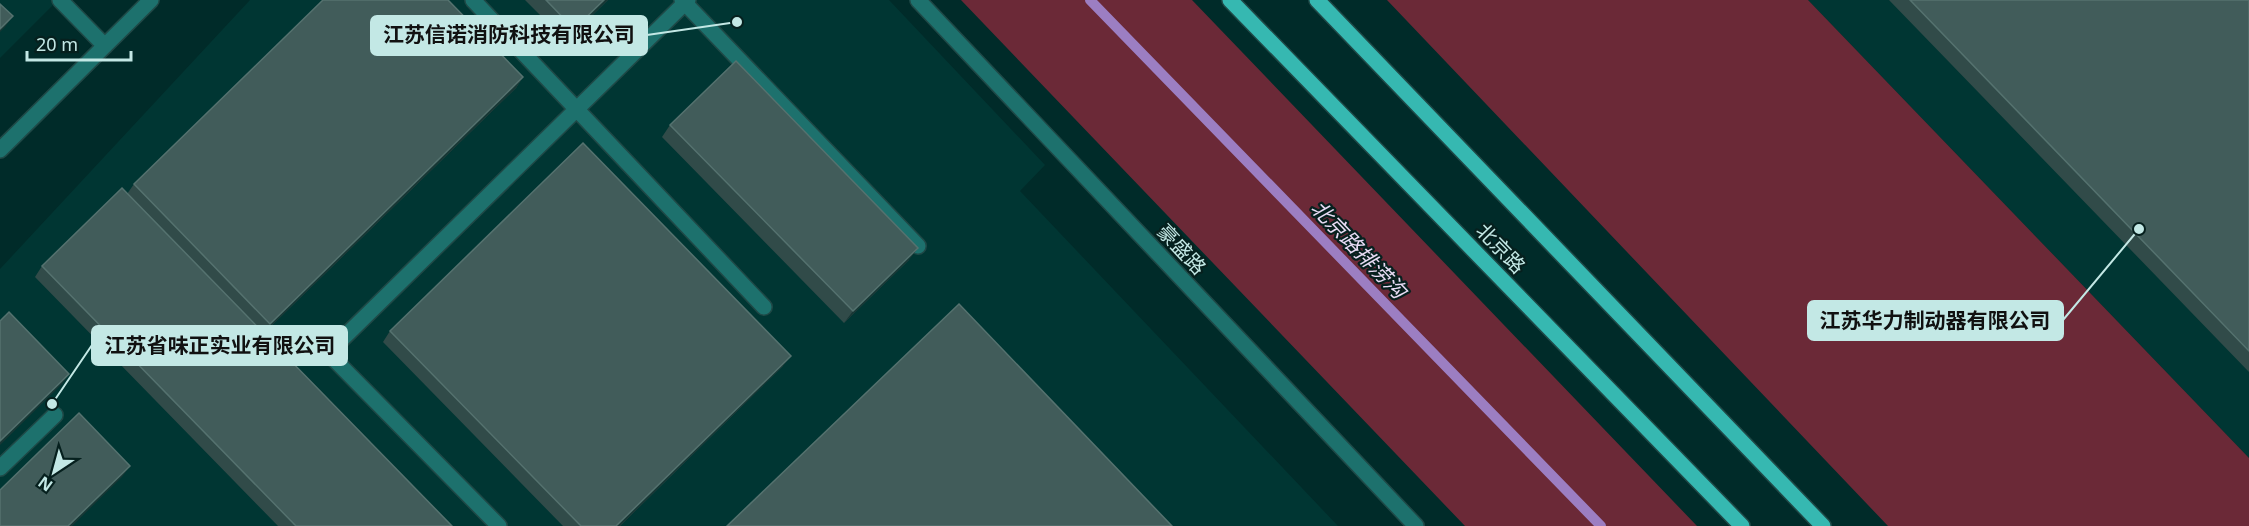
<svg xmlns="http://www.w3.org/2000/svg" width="2249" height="526" font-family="'Noto Sans','Noto Sans SC',sans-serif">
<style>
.built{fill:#003633}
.green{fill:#6b2937}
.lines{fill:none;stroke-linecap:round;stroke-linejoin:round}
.stream{stroke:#9c7ec2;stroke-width:10}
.minor-casing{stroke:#1f4947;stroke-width:18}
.major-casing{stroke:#1f4947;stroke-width:18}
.minor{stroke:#1d716d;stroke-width:15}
.major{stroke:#36b8b1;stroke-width:15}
.wall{fill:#314b49}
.shaded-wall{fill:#173735}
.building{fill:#415c5a;stroke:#55726f;stroke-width:1.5}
.labels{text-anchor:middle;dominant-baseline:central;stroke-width:4.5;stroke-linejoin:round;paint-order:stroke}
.street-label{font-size:20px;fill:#c3e8e5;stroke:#06201e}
.water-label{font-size:21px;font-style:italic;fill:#e9dcf5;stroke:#06201e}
.leader{fill:none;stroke:#c3e8e5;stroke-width:2}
.callout-dot{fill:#c3e8e5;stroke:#06201e;stroke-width:2}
.callout{fill:#c3e8e5;stroke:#c3e8e5;stroke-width:2}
.callout-label{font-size:21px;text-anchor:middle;font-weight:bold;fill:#111}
</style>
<rect width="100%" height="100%" fill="#002b29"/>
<!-- built -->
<path class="built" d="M0 0H58L0 58Z
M250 0H889L1045 165 1020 191 1338 526H0V269Z
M1808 0H2249V458Z"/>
<!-- green -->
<path class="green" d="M961 0H1192L1697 526H1465Z
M1387 0H1808L2249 458V526H1888Z"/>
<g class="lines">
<!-- stream -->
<path class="stream" d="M1090 0 1601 526"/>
<defs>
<path id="minor" d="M60 0 105 46
M473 0 764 307
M682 0 918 246
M918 0 1416 526
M0 150 151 0
M0 468 55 415
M499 526 328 353 688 0"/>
<path id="major" d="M1230 0 1742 526
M1317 0 1823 526"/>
</defs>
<!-- minor casing -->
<use href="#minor" class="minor-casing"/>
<!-- major casing -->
<use href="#major" class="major-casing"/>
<!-- minor -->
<use href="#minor" class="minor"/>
<!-- major -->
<use href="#major" class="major"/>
</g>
<!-- wall -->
<path class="wall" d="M525 0H608L566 41Z
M1889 0H2249V372Z
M523 77 516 88 264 333 452 526H278L35 277 42 266 127 194 134 184Z
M670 125 909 260 844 323 662 137Z
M390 331 783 366 620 526H563L383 342Z"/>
<!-- shaded-wall -->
<path class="shaded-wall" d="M604 0H608L566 41 574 29Z
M13 16 5 27 0 32V29Z
M523 77 516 88 263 334 270 324Z
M918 248 909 260 844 323 853 311Z
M791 356 783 366 620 526H616Z
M69 374 62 384 0 445V441Z
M130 466 122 477 72 526H68Z"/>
<!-- building -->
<path class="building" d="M323 0H448L523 77 270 324 134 184Z
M546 0H604L574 29Z
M1910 0H2249V351Z
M0 4 13 16 0 29Z
M736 61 918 248 853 311 670 125Z
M583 143 791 356 616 526H581L390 331Z
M122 188 452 526H296L42 266Z
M959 304 1172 526H727Z
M9 312 69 374 0 441V321Z
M79 413 130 466 68 526H0V490Z"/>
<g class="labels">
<!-- street labels -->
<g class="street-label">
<text transform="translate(1501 248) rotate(46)">北京路</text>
<text transform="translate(1182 249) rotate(47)">豪盛路</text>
</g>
<!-- water labels -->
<g class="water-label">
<text transform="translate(1359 249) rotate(46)">北京路排涝沟</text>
</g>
</g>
<!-- callouts -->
<path class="leader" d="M737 22L647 35M2139 229L2063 320M52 404L92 345"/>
<g class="callout-dot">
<circle cx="737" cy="22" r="6"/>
<circle cx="2139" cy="229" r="6"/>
<circle cx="52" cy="404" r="6"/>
</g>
<g class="callout">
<rect x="371" y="16" width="276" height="39" rx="6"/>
<rect x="1808" y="301" width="255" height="39" rx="6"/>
<rect x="92" y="326" width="255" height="39" rx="6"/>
</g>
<g class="callout-label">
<text x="509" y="42">江苏信诺消防科技有限公司</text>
<text x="1935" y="328">江苏华力制动器有限公司</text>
<text x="220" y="353">江苏省味正实业有限公司</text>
</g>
<!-- north arrow -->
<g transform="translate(54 472) rotate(216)" stroke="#06201e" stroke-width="4.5" paint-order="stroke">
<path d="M0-4.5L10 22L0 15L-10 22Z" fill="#c3e8e5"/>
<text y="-9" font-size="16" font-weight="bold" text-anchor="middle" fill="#c3e8e5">N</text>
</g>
<!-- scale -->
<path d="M27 51v9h104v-9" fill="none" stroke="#c3e8e5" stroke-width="3"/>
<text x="36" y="51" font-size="18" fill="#c3e8e5" stroke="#06201e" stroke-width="4.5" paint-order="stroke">20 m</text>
</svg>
